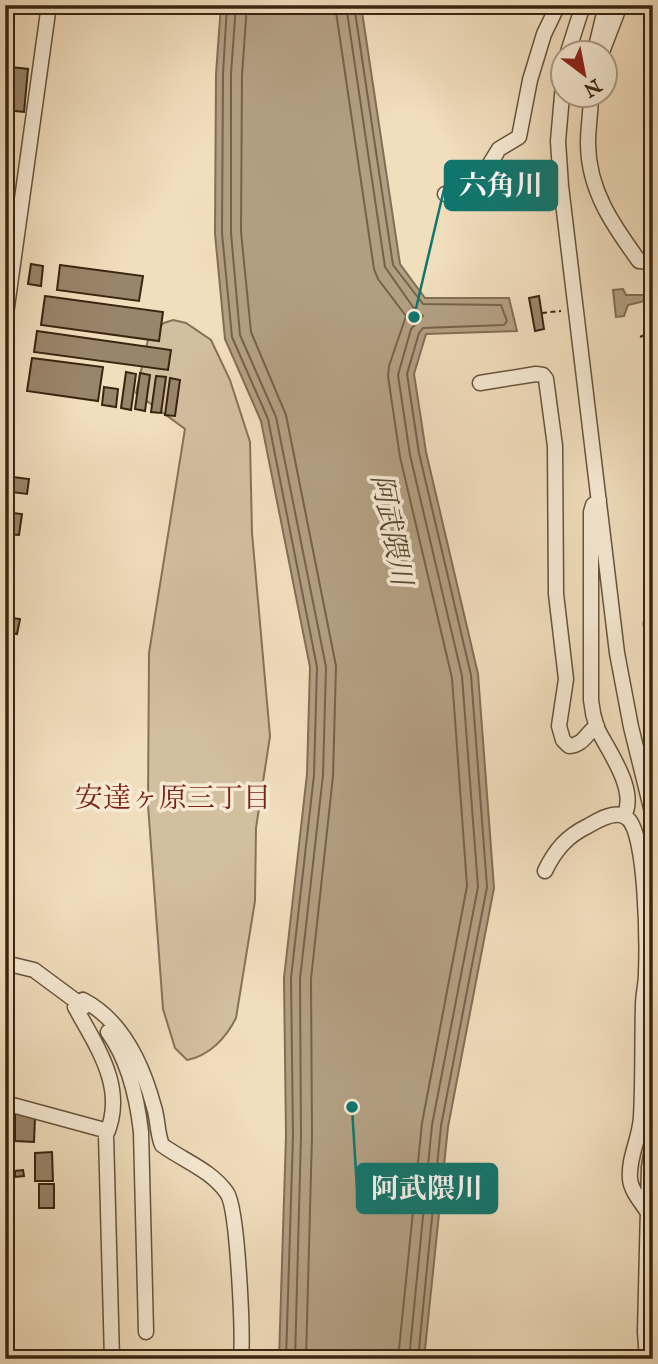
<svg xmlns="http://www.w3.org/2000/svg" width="658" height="1364" font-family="'IM FELL English','Noto Serif JP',serif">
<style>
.green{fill:#d2bfa0;stroke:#867258;stroke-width:2}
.water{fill:#b29f82;stroke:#826e54;stroke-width:2}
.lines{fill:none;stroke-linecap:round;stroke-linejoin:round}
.shore{stroke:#766249;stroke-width:2}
.building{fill:#99856a;stroke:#392510;stroke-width:2}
.minor-casing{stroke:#67533b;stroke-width:17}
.path{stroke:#392510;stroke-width:2;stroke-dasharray:5 3.5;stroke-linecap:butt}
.minor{stroke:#f6ead4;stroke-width:14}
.labels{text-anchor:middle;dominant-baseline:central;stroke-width:7;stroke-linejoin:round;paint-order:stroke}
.water-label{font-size:28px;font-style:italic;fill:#5d4a32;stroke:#f6ead4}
.neighbourhood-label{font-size:28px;fill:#7a1f14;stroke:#f6ead4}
.leader{fill:none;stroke:#0f766e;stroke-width:2.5}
.callout-dot{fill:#0f766e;stroke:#f6ead4;stroke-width:2.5}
.callout{fill:#0f766e;stroke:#0f766e;stroke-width:2.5}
.callout-label{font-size:28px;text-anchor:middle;font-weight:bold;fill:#fff}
</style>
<rect width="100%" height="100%" fill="#f1debd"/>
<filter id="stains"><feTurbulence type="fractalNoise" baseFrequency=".00286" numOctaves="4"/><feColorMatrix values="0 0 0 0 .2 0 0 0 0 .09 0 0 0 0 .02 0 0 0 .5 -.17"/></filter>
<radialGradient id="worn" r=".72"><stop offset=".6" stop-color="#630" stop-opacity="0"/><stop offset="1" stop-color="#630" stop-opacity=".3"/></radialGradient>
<!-- green -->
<path class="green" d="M173 320 186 323 211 340 230 380 250 442 252 533 270 736 256 828 255 901 236 1018C226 1038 209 1056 187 1060L175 1048 163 1009 148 805 149 653 185 429 136 393 149 335 164 323Z"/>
<!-- water -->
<path class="water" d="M221 5H361L400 264 425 298H509L517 331 426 334 414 374 426 452 478 674 494 888 448 1127 424 1359H279L286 1136 284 978 307 774 310 667 261 421 225 339 215 234 216 74Z
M623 289 626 295H653V299L628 305 624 316 616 317 613 290Z"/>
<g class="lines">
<!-- shore -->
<path class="shore" d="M227 5 223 74 222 233 232 337 268 419 317 667 314 775 291 978 293 1136 286 1359
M236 5 231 74V233L240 335 276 417 326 667 323 775 300 979 301 1136 295 1359
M247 5 242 75 241 232 251 332 286 415 336 666 333 776 311 979 312 1136 306 1359
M335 5 374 269 378 279 406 316 389 366 388 376 400 457 452 678 467 886 422 1123 398 1359
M346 5 385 267 413 307 423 316 411 329 398 375 410 455 462 676 478 887 432 1125 409 1359
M354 5 393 265 423 304 501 305 507 321 504 325 423 328 419 333 407 374 419 453 471 675 487 887 441 1126 418 1359"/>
</g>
<!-- building -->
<path class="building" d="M11 67 28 69 24 112 5 110Z
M31 264 43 266 41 286 28 284Z
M60 265 143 276 139 301 57 290Z
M45 296 163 312 159 341 41 325Z
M539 296 544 329 535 331 529 298Z
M37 331 171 350 168 370 34 352Z
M32 358 103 367 98 401 27 391Z
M126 372 136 374 131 410 121 408Z
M140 373 150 375 145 411 135 409Z
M156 376 166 377 161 413 151 412Z
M170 378 180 380 175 416 165 415Z
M104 387 118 389 116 407 102 405Z
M13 477 29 479 27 494 11 492Z
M5 512 22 514 19 535 5 534Z
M5 617 20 619 17 634 5 632Z
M5 639 13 641 11 651 5 650Z
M15 1112 35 1117 34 1142 15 1141Z
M52 1152 53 1181H35V1153Z
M23 1170 24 1176 15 1177V1171Z
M39 1184H54V1208H39Z"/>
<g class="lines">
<defs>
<path id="minor" d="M595 51 606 5
M568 52 583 5
M602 52 620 5
M564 73 558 141 561 186 617 653 631 727 653 816
M591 94C591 111 588 127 588 143 588 190 613 225 639 261L653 262
M445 194 464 191 477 185 499 149 519 137 530 80 544 34 558 5
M5 321 49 5
M480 383 536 374 543 375 546 379 555 446 556 594 566 679 559 726 563 740 569 746C584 745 586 733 597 726
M599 500 593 505 591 512V700C592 710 594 719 597 728 608 751 638 790 624 816
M651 624H653
M545 871C555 850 567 836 588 826 598 820 616 809 627 818 647 832 647 947 646 973 646 984 643 995 643 1005 642 1042 643 1080 641 1117 640 1138 628 1158 630 1179 631 1191 641 1202 647 1211
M5 963 34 970 84 1007
M108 1032C129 1061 137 1097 141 1132L146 1332
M5 1103 108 1131
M112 1359 106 1135C127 1089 97 1047 75 1007L83 1000C122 1020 143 1066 154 1107 158 1119 157 1133 162 1145 184 1161 211 1170 227 1193 238 1209 243 1334 241 1359
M647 1359 645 1332 649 1167 653 1142"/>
</defs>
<!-- minor casing -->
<use href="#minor" class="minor-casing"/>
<!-- path -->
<path class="path" d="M542 313 561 311
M640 337 653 331"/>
<!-- minor -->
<use href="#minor" class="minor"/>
</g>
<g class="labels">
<!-- water labels -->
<g class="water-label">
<text transform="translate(390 530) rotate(79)">阿武隈川</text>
</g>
<!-- neighbourhood labels -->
<g class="neighbourhood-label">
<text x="173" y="799">安達ヶ原三丁目</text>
</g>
</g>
<!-- callouts -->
<path class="leader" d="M414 317L445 185M352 1107L357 1189"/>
<g class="callout-dot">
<circle cx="414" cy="317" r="7"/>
<circle cx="352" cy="1107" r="7"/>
</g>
<g class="callout">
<rect x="445" y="161" width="112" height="49" rx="7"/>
<rect x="357" y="1164" width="140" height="49" rx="7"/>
</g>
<g class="callout-label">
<text x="501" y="195">六角川</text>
<text x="427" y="1198">阿武隈川</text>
</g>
<!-- margin -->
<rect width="658" height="1364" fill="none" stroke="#f1debd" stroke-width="28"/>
<rect x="7" y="7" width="644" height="1350" fill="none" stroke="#392510" stroke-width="3.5"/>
<rect x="14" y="14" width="630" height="1336" fill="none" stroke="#392510" stroke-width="2"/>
<!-- north arrow -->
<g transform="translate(584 74) rotate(148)"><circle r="33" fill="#f6ead4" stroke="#aa9b86" stroke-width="2"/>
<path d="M0-5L12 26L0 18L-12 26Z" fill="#8f2418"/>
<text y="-10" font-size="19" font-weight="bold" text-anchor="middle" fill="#392510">N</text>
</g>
<rect width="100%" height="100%" filter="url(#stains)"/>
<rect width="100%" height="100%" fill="url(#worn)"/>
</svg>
